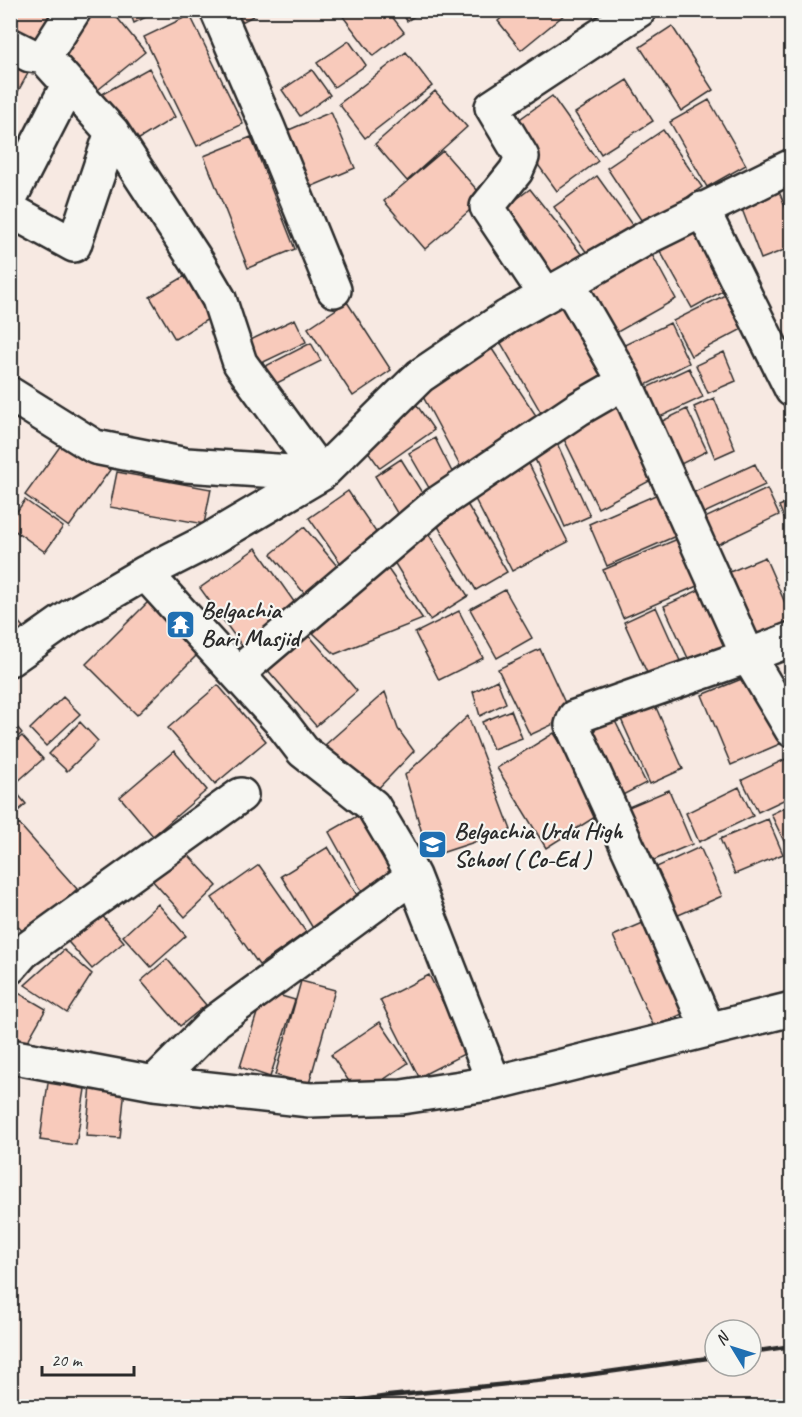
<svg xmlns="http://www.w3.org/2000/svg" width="802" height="1417" font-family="Caveat,sans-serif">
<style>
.building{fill:#f8cabb;stroke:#2b2b2b;stroke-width:1.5}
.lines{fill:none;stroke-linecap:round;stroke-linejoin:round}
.minor-casing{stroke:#2b2b2b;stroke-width:38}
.minor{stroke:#f6f6f2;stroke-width:33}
.rail{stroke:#2b2b2b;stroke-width:4.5}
.labels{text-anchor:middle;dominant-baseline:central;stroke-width:4.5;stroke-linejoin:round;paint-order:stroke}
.poi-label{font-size:24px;font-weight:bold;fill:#2b2b2b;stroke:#f6f6f2;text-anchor:start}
</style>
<rect width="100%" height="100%" fill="#f7e9e2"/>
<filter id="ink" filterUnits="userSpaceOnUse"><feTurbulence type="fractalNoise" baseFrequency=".0167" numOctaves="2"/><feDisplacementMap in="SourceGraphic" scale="12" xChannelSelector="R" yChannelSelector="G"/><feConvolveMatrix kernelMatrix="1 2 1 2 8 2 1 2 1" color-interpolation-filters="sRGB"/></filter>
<g filter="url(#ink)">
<!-- building -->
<path class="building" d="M10 10H61L39 53 10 39Z
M99 10H111L145 52 89 97 51 50Z
M129 10H160L134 23Z
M231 10H264L238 24Z
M338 10H387L404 32 373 56Z
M400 10H424L407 21Z
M510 10H570L521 50 498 21Z
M190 15 243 124 197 146 144 37Z
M672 26 713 90 681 111 640 47Z
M349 41 366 65 334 87 317 63Z
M406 52 432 86 365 138 339 104Z
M10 54 32 66 10 106Z
M149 68 175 117 136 141 97 97Z
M312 70 330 95 300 116 282 90Z
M627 80 653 121 601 154 575 113Z
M435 91 467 127 407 181 375 144Z
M552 96 598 161 557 191 510 126Z
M709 100 746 165 707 187 670 122Z
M331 112 355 168 308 188 284 132Z
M663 130 702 187 645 226 607 168Z
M251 137 295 249 248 268 204 156Z
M443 151 484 198 425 249 384 201Z
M597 176 635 229 592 260 554 207Z
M530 189 585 259 558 281 502 210Z
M778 189 792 223V247L761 259 740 204Z
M689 224 726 289 692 308 655 242Z
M650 251 676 299 605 339 578 290Z
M185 276 210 318 175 339 150 297Z
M570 293 619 378 547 423 497 336Z
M729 293 746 327 691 356 673 321Z
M347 302 391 370 353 396 308 328Z
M295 319 306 342 253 367 242 344Z
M670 323 689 363 634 391 614 350Z
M311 343 321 361 265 389 256 371Z
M490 346 543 426 467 479 420 391Z
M724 352 736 381 708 393 696 365Z
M689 368 703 397 649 422 635 393Z
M628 397 661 475 598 508 560 431Z
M714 398 735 449 715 458 694 407Z
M416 404 434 430 380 468 362 443Z
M687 409 707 451 675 467 654 425Z
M66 438 110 470 69 527 25 495Z
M435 438 458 484 436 500 409 453Z
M556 441 590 516 565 527 532 452Z
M526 458 568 542 512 571 475 499Z
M401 459 429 504 403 523 375 476Z
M755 464 765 485 691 519 681 498Z
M117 472 211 489 204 524 110 507Z
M767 489 779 515 704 551 692 524Z
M667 490 685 532 607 566 589 524Z
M348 491 384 544 346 571 309 518Z
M25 500 63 527 45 552 10 527V521Z
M792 501V537L779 506Z
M467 504 507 572 476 590 436 523Z
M304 527 343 573 310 600 271 554Z
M426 530 468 596 430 620 389 554Z
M685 536 704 583 623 618 603 570Z
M256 548 302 613 247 653 200 588Z
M765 557 792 619V633L751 651 718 577Z
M383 562 423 619 335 654 309 629Z
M712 584 741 647 693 669 664 606Z
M505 590 532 638 497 658 470 609Z
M154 596 205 647 137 715 86 664Z
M656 607 685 672 653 686 624 622Z
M459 611 483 658 439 680 415 633Z
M10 612 28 633 10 647Z
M300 625 357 691 316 726 259 660Z
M540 649 571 716 530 735 498 669Z
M754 674 782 743 731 765 702 695Z
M497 680 506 703 480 716 473 692Z
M218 685 266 741 215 784 168 728Z
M385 692 398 729 414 751 371 796 325 745Z
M651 696 683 769 650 784 616 708Z
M63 697 80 714 46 746 30 729Z
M609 709 646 783 615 799 577 725Z
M511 710 522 738 493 749 482 722Z
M468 716 511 830 429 857 405 775Z
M10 719 22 733 10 744Z
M80 722 98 741 67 771 49 754Z
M554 733 603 812 546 848 497 768Z
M22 736 43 759 16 783 10 776V746Z
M174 751 207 790 153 836 120 797Z
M792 756V796L758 812 742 780Z
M10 785 26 804 10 818Z
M739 787 753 816 699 842 686 813Z
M669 790 692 844 640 866 617 812Z
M792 804V856H791L771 814Z
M371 808 407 872 365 897 329 832Z
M768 819 783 854 735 874 720 839Z
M19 824 77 889 26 935 10 918V832Z
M328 847 360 900 314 930 281 876Z
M700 847 722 896 667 920 646 872Z
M183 849 217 886 185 917 151 879Z
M259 865 306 932 259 965 212 898Z
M158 904 186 936 151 967 123 936Z
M96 908 124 942 92 969 63 936Z
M652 919 693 1009 654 1027 613 936Z
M64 950 92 974 67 1013 25 985Z
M167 959 206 1005 180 1026 141 981Z
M429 975 468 1052 419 1077 380 1000Z
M301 981 335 990 309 1084 275 1075Z
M10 988 46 1009 23 1049 10 1042Z
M264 991 295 1000 270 1077 240 1067Z
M380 1022 408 1063 359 1096 331 1055Z
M48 1083 85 1089 76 1145 40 1140Z
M91 1086 125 1088 120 1138 86 1136Z"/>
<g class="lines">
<defs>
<path id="minor" d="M217 10 268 128 334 290
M10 45 30 55 44 57 112 132 199 265 219 299 240 363 321 474 186 465 95 447 10 394
M44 57 74 10
M10 198 68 85
M702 209 792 390
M10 210 74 245 112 132
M568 283 625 382 748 656 575 717 572 725 654 905 708 1029
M546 295 487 207 516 171 522 157 492 107 639 10
M145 573 280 721 303 751 373 806 398 848 413 876 494 1083
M792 639 748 656 792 730
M10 659 71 616 145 573 204 543 321 474 420 376 507 317 568 283 650 236 792 166
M238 673 437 504 578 409 625 382
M10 967 23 952 241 795
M10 1056 154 1083 310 1100 402 1097 494 1083 792 1009
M154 1083 216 1021 413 876"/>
</defs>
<!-- minor casing -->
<use href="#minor" class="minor-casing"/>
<!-- minor -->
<use href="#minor" class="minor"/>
<!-- rail -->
<path class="rail" d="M751 1352 792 1346
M321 1406 389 1396 565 1378 715 1357"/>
</g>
</g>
<!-- icons -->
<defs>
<symbol id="temple-square" viewBox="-11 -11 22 22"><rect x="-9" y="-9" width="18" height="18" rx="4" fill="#1f6fb2" stroke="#f6f6f2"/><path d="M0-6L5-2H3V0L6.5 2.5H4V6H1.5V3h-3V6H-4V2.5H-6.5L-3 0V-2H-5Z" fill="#fff"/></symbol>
<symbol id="school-square" viewBox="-11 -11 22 22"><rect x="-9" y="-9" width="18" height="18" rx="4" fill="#1f6fb2" stroke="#f6f6f2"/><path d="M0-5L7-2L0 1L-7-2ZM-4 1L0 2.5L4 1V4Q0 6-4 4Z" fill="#fff"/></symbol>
</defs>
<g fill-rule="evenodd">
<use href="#temple-square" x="164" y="608" width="33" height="33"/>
<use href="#school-square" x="416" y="828" width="33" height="33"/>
</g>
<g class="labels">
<!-- poi labels -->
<g class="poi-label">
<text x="201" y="610">Belgachia<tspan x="201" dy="28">Bari Masjid</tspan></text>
<text x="454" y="831">Belgachia Urdu High<tspan x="454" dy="28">School ( Co-Ed )</tspan></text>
</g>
</g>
<!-- margin -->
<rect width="802" height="1417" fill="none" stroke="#f6f6f2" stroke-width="36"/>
<rect x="18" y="18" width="766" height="1381" fill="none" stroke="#2b2b2b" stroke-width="2" filter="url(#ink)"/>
<!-- north arrow -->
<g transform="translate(733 1348) rotate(308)"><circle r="28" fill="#f6f6f2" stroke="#a5a5a2" stroke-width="1.5"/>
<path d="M0-4.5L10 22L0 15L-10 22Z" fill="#1f6fb2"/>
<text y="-9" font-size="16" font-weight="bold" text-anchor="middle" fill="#2b2b2b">N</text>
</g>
<!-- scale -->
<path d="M42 1366v9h92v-9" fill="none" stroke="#2b2b2b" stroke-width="3"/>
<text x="51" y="1366" font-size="18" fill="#2b2b2b" stroke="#f6f6f2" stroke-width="4.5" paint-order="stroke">20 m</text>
</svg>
